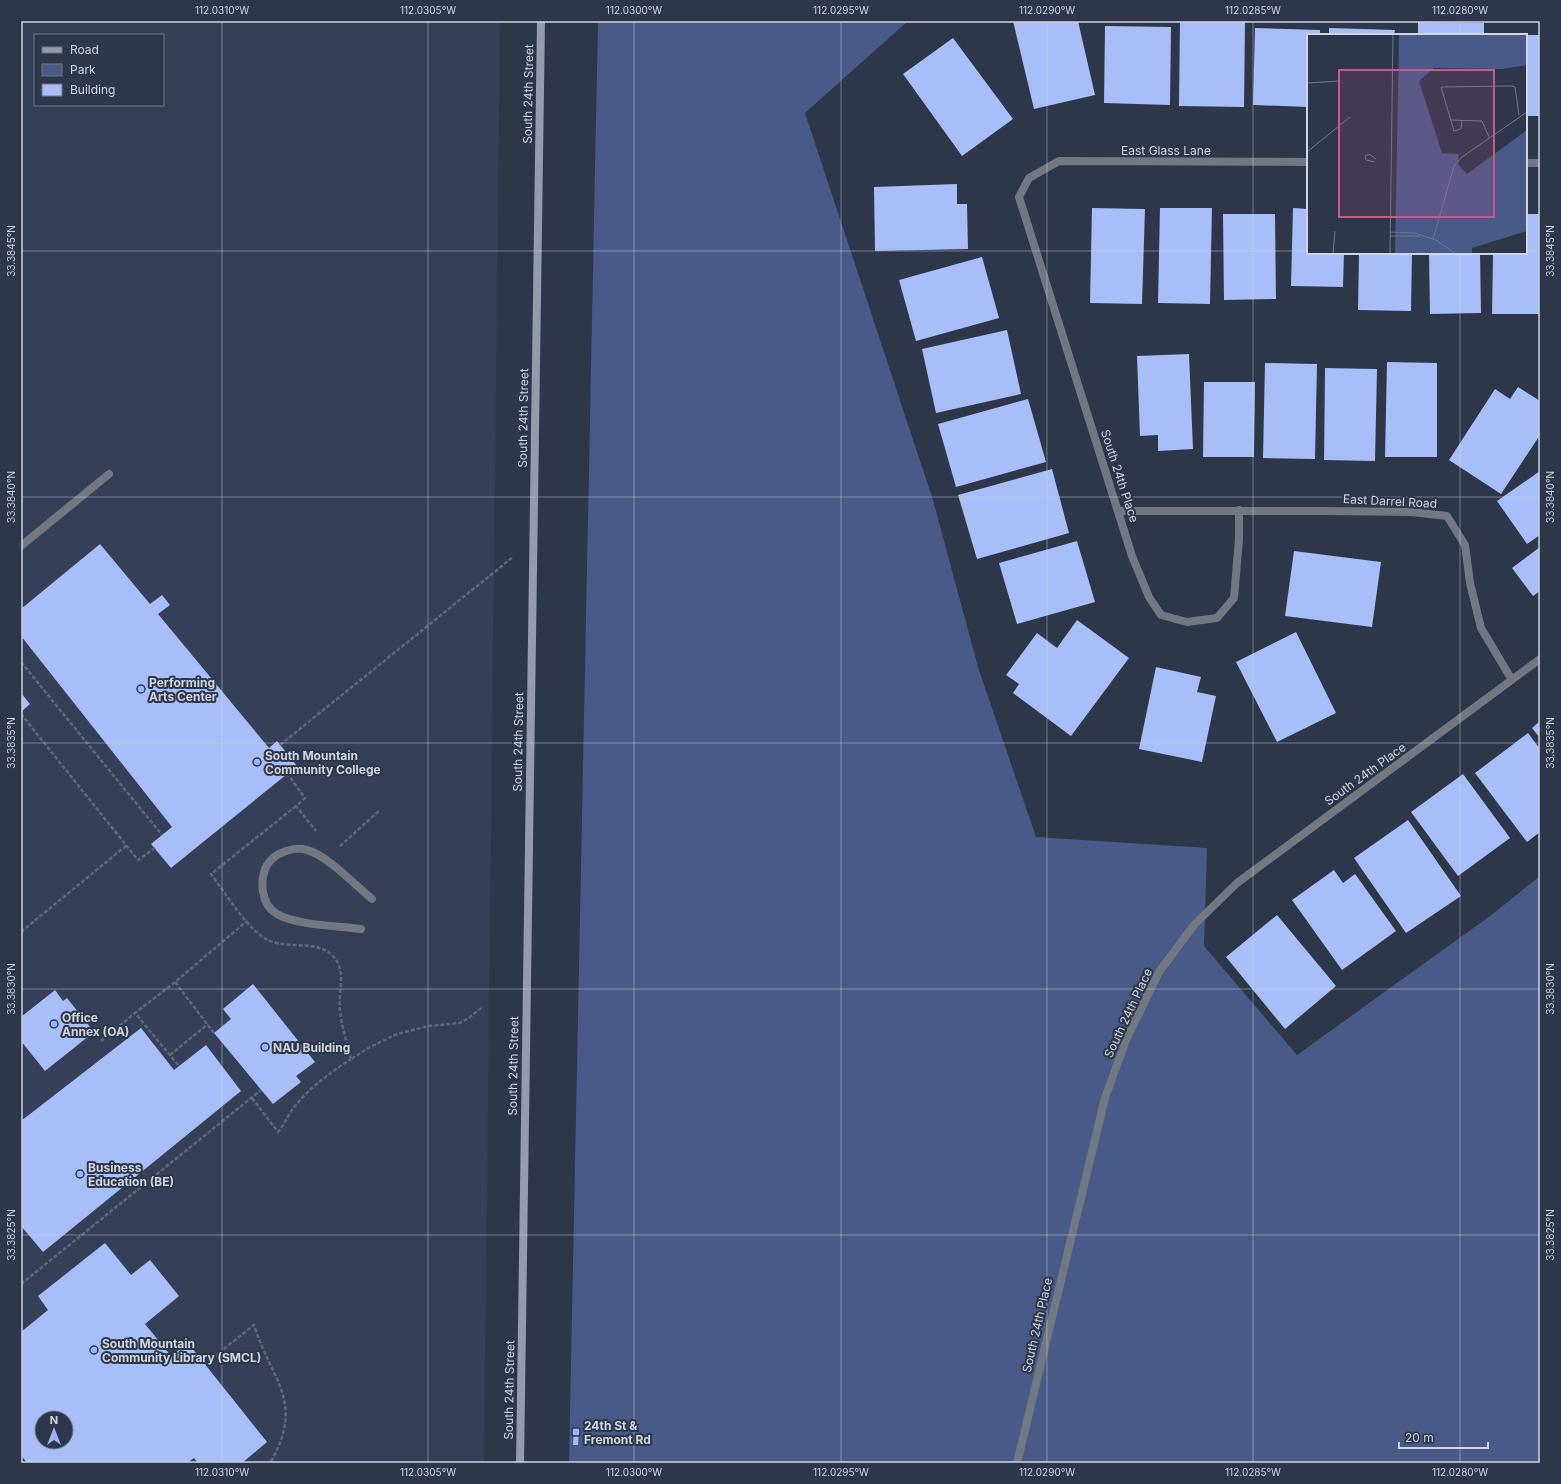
<svg xmlns="http://www.w3.org/2000/svg" width="1561" height="1484" font-family="Inter,sans-serif">
<style>
.built{fill:#353f58;fill-rule:evenodd}
.green{fill:#495988}
.building{fill:#a8bef8;fill-rule:evenodd}
.lines{fill:none;stroke-linecap:round;stroke-linejoin:round}
.path{stroke:#606778;stroke-width:2.5;stroke-dasharray:4 2;stroke-linecap:butt}
.service{stroke:#737781;stroke-width:8}
.minor{stroke:#737781;stroke-width:8}
.secondary{stroke:#959bab;stroke-width:8}
.ticks{fill:none;stroke:#d0d5e2;stroke-width:1;stroke-opacity:0.45}
.poi-dot{fill:#9ab5fd;stroke:#2e3649;stroke-width:1.5}
.labels{text-anchor:middle;dominant-baseline:central;stroke-width:4;stroke-linejoin:round;paint-order:stroke}
.street-label{font-size:12px;fill:#d0d5e2;stroke:#2e3649}
.poi-label{font-size:12px;font-weight:bold;fill:#d0d5e2;stroke:#2e3649;text-anchor:start}
.inset-road{fill:none;stroke:#6f7686;stroke-width:1}
.view{fill:#c75a8a;fill-opacity:0.15;stroke:#c75a8a;stroke-width:2}
.inset-edge{fill:none;stroke:#d0d5e2;stroke-width:2}
.neatline{fill:none;stroke:#d0d5e2;stroke-width:1.5}
.ticks-label{font-size:10px;text-anchor:middle;fill:#d0d5e2}
</style>
<rect width="100%" height="100%" fill="#2e3649"/>
<!-- built -->
<path class="built" d="M21 21H500L484 1463H21ZM35 35H163V105H35ZM42 1418H66V1442H42Z"/>
<!-- green -->
<path class="green" d="M598 21H908L805 113 933 500 978 667 1036 837 1207 848 1204 946 1297 1055 1490 916 1540 876V1463H569Z"/>
<!-- building -->
<path class="building" d="M1013 21H1078L1095 95 1034 109Z
M1180 21H1245L1244 107 1179 106Z
M1418 22 1484 23V35H1418Z
M1105 26 1171 27 1170 105 1104 103Z
M1255 28 1320 30V35H1308V107L1253 105Z
M1329 28 1395 30 1394 35H1329Z
M1526 35H1540V116H1526Z
M953 38 1013 119 962 156 903 74Z
M957 184V204H967L968 249 875 251 874 187Z
M1092 208 1145 209 1142 304 1090 303Z
M1160 208H1212L1210 304 1158 303Z
M1293 208 1308 209V253H1344L1343 287 1291 286Z
M1223 214H1275L1276 299 1224 300Z
M1526 214H1540V314H1492L1493 253H1526Z
M1359 253H1412L1411 311 1358 310Z
M1429 253H1480L1481 313 1430 314Z
M982 257 999 318 916 341 899 280Z
M1007 330 1021 394 936 413 922 349Z
M1189 354 1193 449 1158 451V435L1140 436 1137 356Z
M1387 362 1437 363V457H1385Z
M1265 363 1317 364 1315 459 1263 458Z
M1325 368 1377 369 1375 461 1324 460Z
M1204 382H1255L1254 457H1203Z
M1518 387 1540 401V435L1501 494 1449 460 1495 389 1510 399Z
M1028 399 1046 462 956 487 938 424Z
M1052 469 1069 533 977 559 958 495Z
M1540 471V535L1527 544 1497 501Z
M1077 541 1095 602 1017 624 999 563Z
M100 544 150 604 162 595 170 605 158 614 269 748 277 741 297 766 171 868 151 844 172 827 21 636V609Z
M1540 547V591L1533 596 1512 568Z
M1294 551 1381 562 1372 627 1285 616Z
M1077 620 1129 658 1071 736 1013 693 1019 684 1006 675 1037 633 1057 648Z
M1296 632 1336 713 1277 742 1236 662Z
M1156 667 1201 677 1197 692 1216 696 1202 762 1139 749Z
M21 693 30 704 21 712Z
M1540 721V738L1532 728Z
M1528 733 1540 749V832L1527 842 1475 773Z
M1463 774 1510 838 1458 876 1411 812Z
M1408 820 1461 896 1406 933 1354 858Z
M1334 870 1343 883 1355 874 1396 931 1342 970 1292 900Z
M1277 915 1336 986 1285 1029 1226 957Z
M253 984 315 1062 296 1076 301 1082 273 1104 214 1033 231 1019 223 1009Z
M55 990 63 1001 67 998 94 1032 45 1071 21 1041V1017Z
M141 1028 174 1070 206 1045 241 1091 43 1252 21 1226V1121Z
M105 1243 131 1275 150 1260 179 1296 145 1324 171 1356 188 1343 267 1442 242 1463H198L194 1458 187 1463H27L21 1455V1332L48 1310 38 1296ZM42 1418H66V1442H42Z
M574 1429H579L578 1445H573Z"/>
<g class="lines">
<!-- path -->
<path class="path" d="M21 662 162 835
M21 714 138 860 155 848
M280 745 513 557
M287 773 305 798 296 806 316 831
M296 806 211 874C224 891 249 932 268 940 290 951 328 936 339 966 344 980 338 997 340 1011 342 1028 347 1043 351 1059L370 1047 397 1034 429 1026 460 1023 469 1018 481 1008
M340 846 380 810
M21 932 127 845
M175 982 135 1013 179 1066
M214 1033 175 982 247 921
M101 1041 135 1013
M170 1055 208 1024
M252 1098 278 1132C284 1125 287 1117 292 1110 307 1089 330 1073 351 1059
M21 1284 261 1090
M205 1364 254 1325C271 1380 306 1402 270 1463"/>
<!-- service -->
<path class="service" d="M21 546 109 474
M361 929C339 926 295 925 277 914 261 905 259 880 267 865 274 853 294 846 307 850 327 855 356 886 372 899"/>
<!-- minor -->
<path class="minor" d="M1526 163H1540
M1239 510V539L1234 598 1217 618 1187 622 1161 615 1149 597 1132 556 1019 197 1029 178 1059 161 1308 162
M1118 511H1327L1411 512 1447 516 1465 545 1470 583 1481 628 1512 680
M1017 1463 1105 1098 1126 1040 1159 972 1194 925 1237 883 1540 659"/>
<!-- secondary -->
<path class="secondary" d="M520 1463 541 21"/>
</g>
<!-- ticks -->
<path class="ticks" d="M222 21V1463M428 21V1463M634 21V1463M841 21V1463M1047 21V1463M1253 21V1463M1460 21V35M21 251H1308M1526 251H1540M1460 253V1463M21 497H1540M21 743H1540M21 989H1540M21 1235H1540"/>
<!-- markers -->
<g class="poi-dot">
<circle cx="141" cy="689" r="4"/>
<circle cx="257" cy="762" r="4"/>
<circle cx="54" cy="1024" r="4"/>
<circle cx="265" cy="1047" r="4"/>
<circle cx="80" cy="1174" r="4"/>
<circle cx="94" cy="1350" r="4"/>
<rect x="572" y="1428" width="8" height="8" rx="2"/>
</g>
<g class="labels">
<!-- street labels -->
<g class="street-label">
<text transform="translate(528 94) rotate(-89)">South 24th Street</text>
<text x="1166" y="150">East Glass Lane</text>
<text transform="translate(523 418) rotate(-89)">South 24th Street</text>
<text transform="translate(1120 476) rotate(72)">South 24th Place</text>
<text transform="translate(1390 501) rotate(3)">East Darrel Road</text>
<text transform="translate(518 742) rotate(-89)">South 24th Street</text>
<text transform="translate(1365 774) rotate(-36)">South 24th Place</text>
<text transform="translate(1128 1013) rotate(-65)">South 24th Place</text>
<text transform="translate(513 1066) rotate(-89)">South 24th Street</text>
<text transform="translate(1037 1325) rotate(-77)">South 24th Place</text>
<text transform="translate(509 1390) rotate(-89)">South 24th Street</text>
</g>
<!-- poi labels -->
<g class="poi-label">
<text x="149" y="682">Performing<tspan x="149" dy="14">Arts Center</tspan></text>
<text x="265" y="755">South Mountain<tspan x="265" dy="14">Community College</tspan></text>
<text x="62" y="1017">Office<tspan x="62" dy="14">Annex (OA)</tspan></text>
<text x="273" y="1047">NAU Building</text>
<text x="88" y="1167">Business<tspan x="88" dy="14">Education (BE)</tspan></text>
<text x="102" y="1343">South Mountain<tspan x="102" dy="14">Community Library (SMCL)</tspan></text>
<text x="584" y="1425">24th St &amp;<tspan x="584" dy="14">Fremont Rd</tspan></text>
</g>
</g>
<!-- overview -->
<g transform="translate(1307 34)">
<rect width="220" height="220" fill="#2e3649"/>
<path d="M92 0H220V31L195 35 127 34 112 47 135 119 152 120 151 130 160 140 220 96V197L165 214V220H88Z" fill="#495988"/>
<path class="inset-road" d="M0 49 32 47M143 86 175 87 182 103M155 86 154 95 147 97 134 53 205 52 208 53 212 81M0 118 43 83M68 128 59 126 58 122 62 120 69 125M83 198 108 199 129 206 149 220M83 202H113M126 205 147 132 155 123 220 78M26 220 28 197M83 220 86 0"/>
<path class="view" d="M32 36H187V183H32Z"/>
<rect width="220" height="220" class="inset-edge"/>
</g>
<!-- border -->
<rect width="1561" height="1484" fill="none" stroke="#2e3649" stroke-width="44"/>
<!-- legend -->
<rect x="34" y="34" width="130" height="72" fill="#2e3649" stroke="#6f7686"/>
<rect x="42" y="47" width="20" height="6" fill="#959bab" stroke="#6f7686"/>
<text x="70" y="54" font-size="12" fill="#d0d5e2">Road</text>
<rect x="42" y="64" width="20" height="12" fill="#495988" stroke="#6f7686"/>
<text x="70" y="74" font-size="12" fill="#d0d5e2">Park</text>
<rect x="42" y="84" width="20" height="12" fill="#a8bef8" stroke="#6f7686"/>
<text x="70" y="94" font-size="12" fill="#d0d5e2">Building</text>
<!-- north arrow -->
<g transform="translate(54 1430)"><circle r="19" fill="#2e3649" stroke="#6f7686"/>
<path d="M0-3L7 15L0 10L-7 15Z" fill="#9ab5fd"/>
<text y="-6" font-size="11" font-weight="bold" text-anchor="middle" fill="#d0d5e2">N</text>
</g>
<!-- scale -->
<path d="M1399 1442v6h89v-6" fill="none" stroke="#d0d5e2" stroke-width="2"/>
<text x="1405" y="1442" font-size="12" fill="#d0d5e2" stroke="#2e3649" stroke-width="3" paint-order="stroke">20 m</text>
<rect x="22" y="22" width="1517" height="1440" class="neatline"/>
<g class="ticks-label">
<text x="222" y="14">112.0310°W</text>
<text x="428" y="14">112.0305°W</text>
<text x="634" y="14">112.0300°W</text>
<text x="841" y="14">112.0295°W</text>
<text x="1047" y="14">112.0290°W</text>
<text x="1253" y="14">112.0285°W</text>
<text x="1460" y="14">112.0280°W</text>
<text transform="translate(11 251) rotate(-90)" y="4">33.3845°N</text>
<text transform="translate(1550 251) rotate(-90)" y="4">33.3845°N</text>
<text transform="translate(11 497) rotate(-90)" y="4">33.3840°N</text>
<text transform="translate(1550 497) rotate(-90)" y="4">33.3840°N</text>
<text transform="translate(11 743) rotate(-90)" y="4">33.3835°N</text>
<text transform="translate(1550 743) rotate(-90)" y="4">33.3835°N</text>
<text transform="translate(11 989) rotate(-90)" y="4">33.3830°N</text>
<text transform="translate(1550 989) rotate(-90)" y="4">33.3830°N</text>
<text transform="translate(11 1235) rotate(-90)" y="4">33.3825°N</text>
<text transform="translate(1550 1235) rotate(-90)" y="4">33.3825°N</text>
<text x="222" y="1476">112.0310°W</text>
<text x="428" y="1476">112.0305°W</text>
<text x="634" y="1476">112.0300°W</text>
<text x="841" y="1476">112.0295°W</text>
<text x="1047" y="1476">112.0290°W</text>
<text x="1253" y="1476">112.0285°W</text>
<text x="1460" y="1476">112.0280°W</text>
</g>
</svg>
